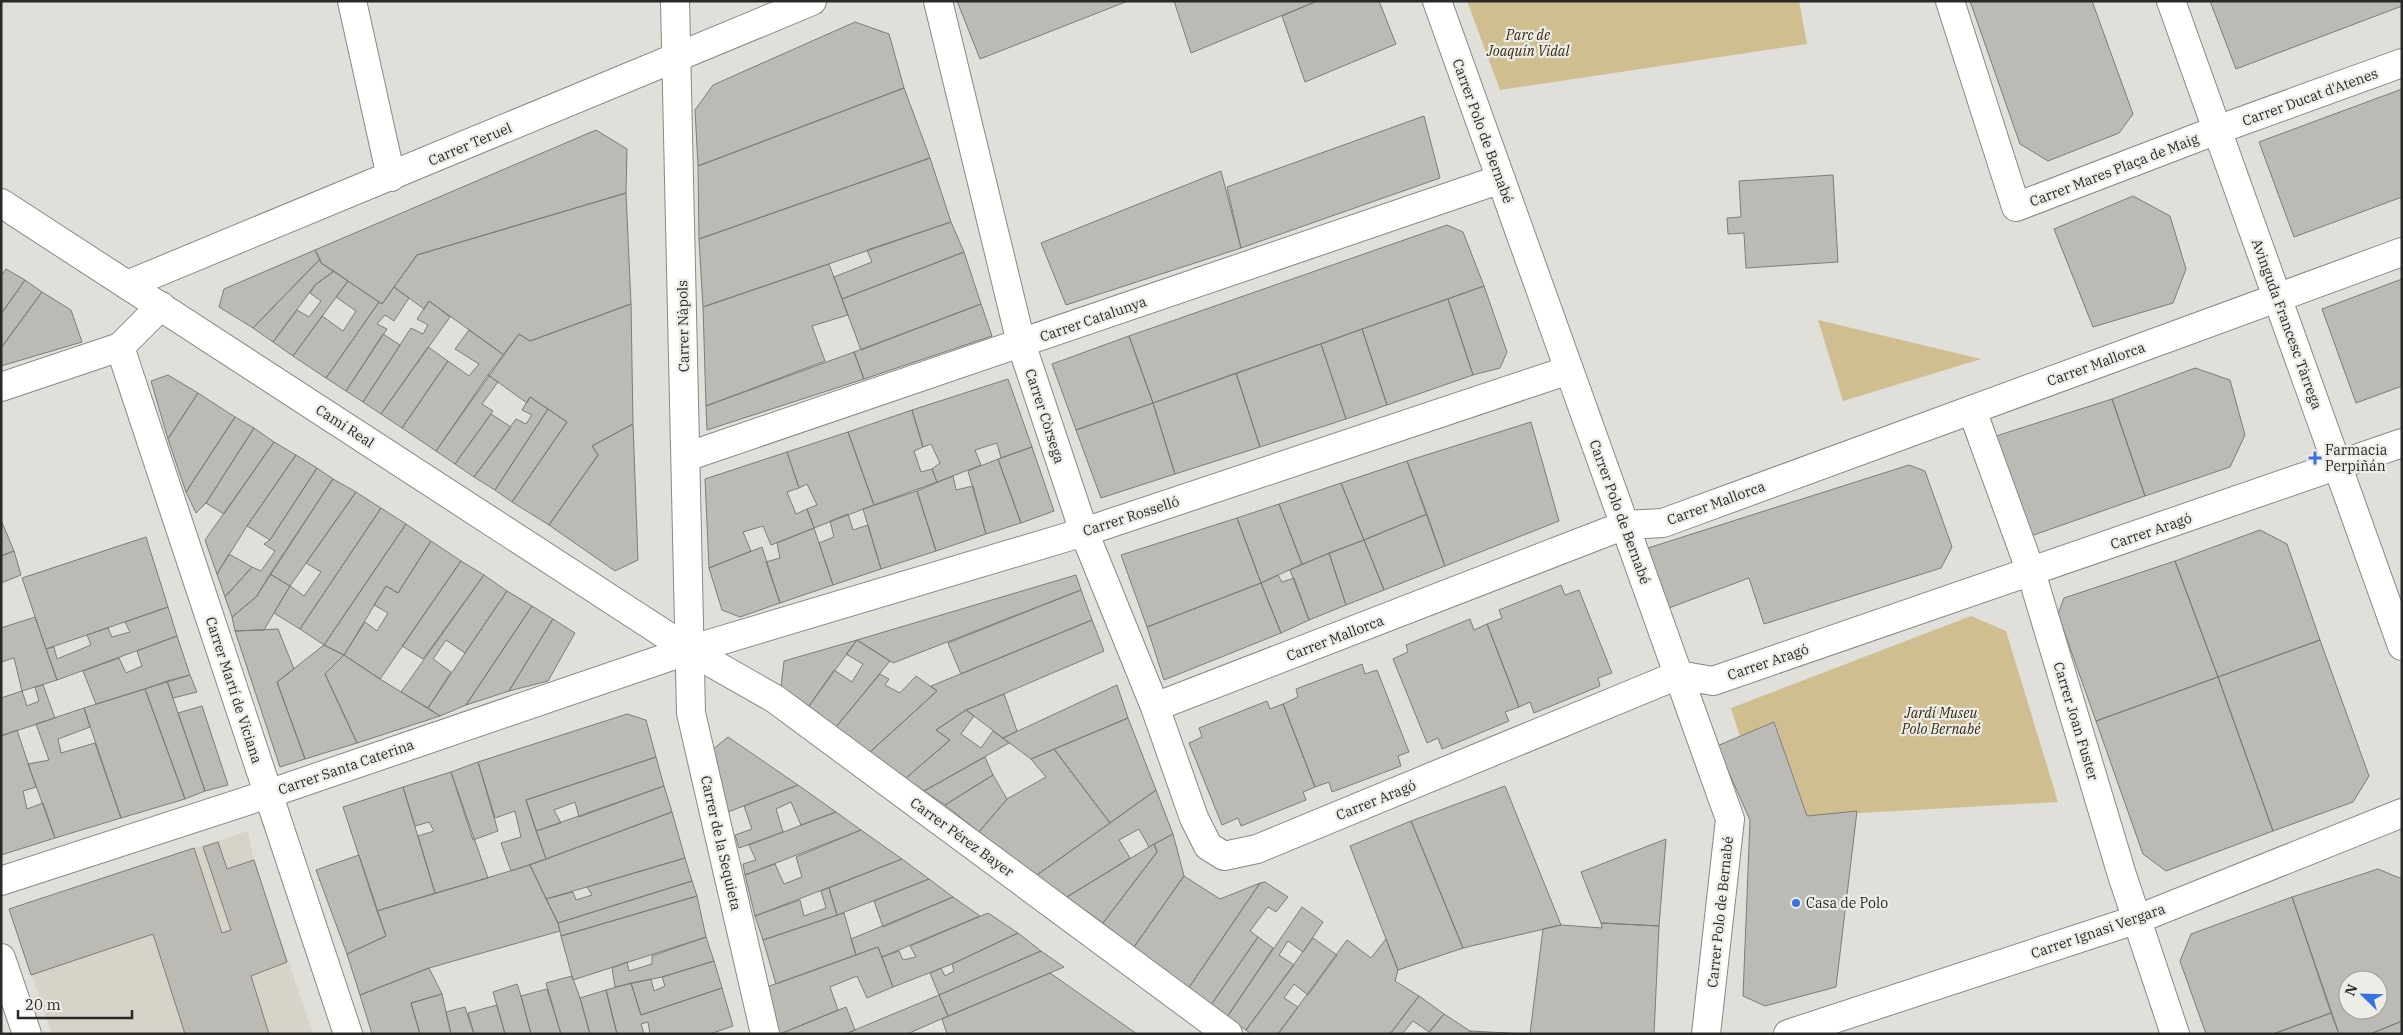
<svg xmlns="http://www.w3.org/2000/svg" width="2403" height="1035" font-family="'IBM Plex Serif',serif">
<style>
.built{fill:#d7d3c8}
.green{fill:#cfbe90}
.building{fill:#bbbab5;stroke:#7d7c78;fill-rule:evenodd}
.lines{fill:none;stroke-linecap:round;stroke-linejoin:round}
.street-casing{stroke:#8a8884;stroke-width:30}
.secondary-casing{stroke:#8a8884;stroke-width:30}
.street{stroke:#fff;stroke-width:28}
.secondary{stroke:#fff;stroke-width:28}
.poi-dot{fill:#3a71e0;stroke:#eeece7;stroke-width:2}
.labels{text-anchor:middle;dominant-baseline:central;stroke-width:4.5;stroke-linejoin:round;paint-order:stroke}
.park-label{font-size:14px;font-style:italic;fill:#352b10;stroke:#eeece7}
.street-label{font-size:14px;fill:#2a2927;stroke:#eeece7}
.poi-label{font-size:14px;fill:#2a2927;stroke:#eeece7;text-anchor:start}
</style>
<rect width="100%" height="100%" fill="#e0dfda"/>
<!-- built -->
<path class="built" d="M248 831 254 860 313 1034H52L9 909Z"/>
<!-- green -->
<path class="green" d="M1467 1H1799L1807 44 1500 90Z
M1818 320 1981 359 1843 401Z
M1971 616 2006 631 2058 802 1807 816 1775 723 1740 737 1731 708Z"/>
<!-- building -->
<path class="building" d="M957 1H1128L980 59Z
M1174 1H1317L1191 53Z
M1317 1H1379L1396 44 1305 82 1282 16Z
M1970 1H2092L2133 114 2119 133 2048 161 2020 144Z
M2210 1H2402V6L2236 69Z
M855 22 889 34 904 88 698 166 695 110 713 85Z
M904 88 930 158 699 239 698 166Z
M2402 89V197L2294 237 2259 142Z
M1424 116 1440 178 1241 248 1227 187Z
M596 130 627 149 626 193 417 255 382 304 321 263 315 250Z
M930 158 951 222 703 307 699 239Z
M1221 171 1241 248 1066 305 1041 243Z
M1833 175 1838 262 1746 268 1744 233 1728 234 1727 218 1741 217 1739 181Z
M626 193 631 304 530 341 519 334 504 355 429 301 424 309 394 287 417 255Z
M2133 196 2170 216 2186 269 2173 303 2093 327 2054 229Z
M951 222 964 252 842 299 834 277 872 262 867 250Z
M1447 225 1463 232 1484 286 1153 403 1129 336Z
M315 250 320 259 253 328 219 307 224 289Z
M964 252 981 304 861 350 842 299Z
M320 259 321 263 334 271 315 285 273 342 253 328Z
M829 264 848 315 812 326 825 361 706 406 703 307Z
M6 269 25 280 1 314V276Z
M334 271 348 281 293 356 273 342 297 310 309 317 321 301 310 293 315 285Z
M2402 279V386L2356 403 2322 309Z
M25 280 42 292 1 348V314Z
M348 281 379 302 326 378 293 356 322 316 343 331 356 311 336 297Z
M1484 286 1507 352 1500 368 1473 375 1448 299Z
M394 287 409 298 394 321 385 315 377 324 387 329 346 391 326 378 379 302 382 304Z
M42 292 71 310 82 342 1 366V348Z
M1448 299 1473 375 1387 405 1362 329Z
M429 301 450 317 381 414 363 402 411 328 423 334 428 325 417 319Z
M631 304 633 424 592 446 598 455 549 525 512 502 567 422 530 397 527 403 488 375 519 334 530 341Z
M981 304 992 336 864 379 854 352Z
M1362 329 1387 405 1346 419 1321 344Z
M469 330 504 355 436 451 402 428 448 361 469 376 479 364 455 349Z
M383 334 400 345 363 402 346 391Z
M1129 336 1153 403 1076 430 1052 364Z
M1321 344 1346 419 1260 447 1236 373Z
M428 347 448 361 402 428 381 414Z
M854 352 864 379 707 430 706 406Z
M2195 368 2230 380 2245 435 2230 467 2145 496 2112 399Z
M1236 373 1260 447 1175 474 1153 403Z
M168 375 198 393 168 439 151 381Z
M488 375 498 382 482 404 493 411 455 464 436 451Z
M1008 379 1032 447 1001 458 997 443 975 450 981 465 937 482 932 469 940 463 931 444 923 447 912 410Z
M198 393 235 417 186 492 168 439Z
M530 397 548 409 495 490 474 477 516 419 526 424 532 415 522 410Z
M2112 399 2145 496 2028 537 1993 437Z
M1153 403 1175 474 1101 498 1076 430Z
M548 409 567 422 512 502 495 490Z
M912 410 923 447 914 451 921 472 932 469 937 482 874 505 848 432Z
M491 414 511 427 474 477 455 464Z
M235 417 254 428 206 503 196 513 186 492Z
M1531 422 1559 521 1445 566 1407 461Z
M633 424 638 560 615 571 549 525 598 455 592 446Z
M254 428 274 442 224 514 206 503Z
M848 432 874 505 814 528 807 509 817 505 807 484 799 488 787 452Z
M274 442 296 455 247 526 217 574 205 540Z
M1032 447 1054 511 1021 523 998 459Z
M787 452 799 488 787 492 796 514 807 509 814 528 771 545 763 526 743 532 751 551 709 568 705 479Z
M296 455 317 468 270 540 247 526Z
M998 459 1021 523 986 534 968 471Z
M1407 461 1427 514 1364 540 1341 483Z
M1909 465 1925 471 1952 547 1941 568 1764 624 1749 578 1669 608 1648 548Z
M317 468 333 479 256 597 232 617 225 597 252 567 261 571 275 551 264 544 270 540Z
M953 476 956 490 973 486 986 534 936 551 917 491Z
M333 479 356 492 290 586 270 574Z
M1341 483 1364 540 1302 564 1279 504Z
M917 491 936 551 881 569 863 509Z
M356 492 381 508 300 629 274 613 290 586 304 596 321 572 306 563Z
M1279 504 1302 564 1261 583 1237 518Z
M381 508 406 524 324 645 300 629Z
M848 514 853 530 868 525 881 569 833 585 819 543 834 537 830 521Z
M1427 514 1445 566 1384 590 1364 540Z
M1237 518 1261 583 1147 627 1121 555Z
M1 520 14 551 1 556Z
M406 524 431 541 398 593 386 586 344 655 324 645Z
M814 528 833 585 780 603 766 562 780 558 777 543Z
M2260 530 2287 544 2320 640 2218 677 2175 561Z
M146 537 168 607 46 649 22 578Z
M1364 540 1384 590 1346 605 1329 553Z
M431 541 461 561 380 679 344 655 365 622 377 631 388 613 374 605 386 586 398 593Z
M762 547 780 603 740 617 722 610 709 568Z
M14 551 21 575 1 583V556Z
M1329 553 1346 605 1309 620 1290 570Z
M229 554 252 567 225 597 217 574Z
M461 561 484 575 423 659 402 646Z
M2175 561 2218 677 2096 721 2058 614 2064 598Z
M270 574 290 586 274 613 264 630 235 631 232 617 256 597Z
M484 575 507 591 465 653 446 640 433 659 451 672 428 708 401 692Z
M1076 575 1081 590 893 663 857 640Z
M1278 575 1282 582 1294 578 1309 620 1281 633 1261 583Z
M1261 583 1281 633 1164 680 1147 627Z
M1561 585 1565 595 1579 590 1612 673 1598 678 1600 686 1534 713 1530 702 1519 707 1487 624 1502 618 1499 610Z
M1081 590 1092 620 961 674 948 643Z
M507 591 532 606 466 705 440 716 428 708Z
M532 606 553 619 509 691 466 705Z
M168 607 177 636 57 680 46 649 54 647 57 659 91 645 87 635 108 628 112 637 130 632 125 622Z
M35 617 57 680 22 691 14 658 1 662V628Z
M553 619 575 633 548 681 509 691Z
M1470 619 1474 630 1487 624 1519 707 1505 712 1509 721 1442 749 1438 738 1427 743 1393 659 1408 652 1406 645Z
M1092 620 1104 651 966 710 936 730 950 740 906 778 870 752 937 691 931 686Z
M278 629 294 669 277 682 305 759 280 767 235 631Z
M177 636 190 675 96 704 83 671 119 658 126 673 142 666 137 651Z
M857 640 809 706 781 687 784 661Z
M857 640 890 661 836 727 809 706 834 670 852 682 863 664 846 654Z
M2320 640 2369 776 2353 802 2273 831 2218 677Z
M324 645 344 655 325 674 357 743 305 759 277 682Z
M344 655 380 679 440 716 357 743 325 674Z
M1362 664 1365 674 1377 670 1409 752 1398 756 1401 766 1332 792 1329 782 1315 787 1283 704 1298 697 1296 689Z
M880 674 889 679 885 685 900 693 916 676 937 691 870 752 836 727Z
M190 675 197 692 173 698 167 681Z
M2218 677 2273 831 2166 871 2143 854 2096 721Z
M167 681 205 791 185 799 145 689Z
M43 685 55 718 1 736V698L22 691 27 706 39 701 35 687Z
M1117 685 1128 718 1031 759 1003 738Z
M145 689 185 799 121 818 84 708Z
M1004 694 1017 731 1003 738 966 710Z
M1267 701 1270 709 1283 704 1315 787 1303 792 1306 800 1241 826 1238 818 1222 825 1189 743 1202 737 1199 728Z
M202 706 228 785 205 791 178 713Z
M84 708 90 727 58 739 61 753 95 743 121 818 55 838 28 764 49 760 36 724Z
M966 710 974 716 961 734 981 748 993 731 1009 743 924 791 906 778 950 740 936 730Z
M627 714 646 720 656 757 526 800 546 859 511 871 501 843 521 837 515 811 495 818 478 762Z
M1128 718 1156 790 1110 823 1054 749Z
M1774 722 1807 816 1857 811 1836 987 1765 1006 1743 996 1750 820 1717 746Z
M17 730 36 787 23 791 27 809 43 803 55 838 1 855V736Z
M728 737 798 785 728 812 712 750Z
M1054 749 1110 823 1037 875 979 832 1007 799 1046 777 1031 759Z
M656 757 664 786 579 817 575 802 554 810 561 823 536 831 526 800Z
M985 757 993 775 945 805 924 791Z
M478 762 498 831 473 840 451 772Z
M451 772 488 878 435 893 418 836 434 831 429 822 415 826 403 787Z
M993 775 1007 799 979 832 945 805Z
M798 785 836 812 801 825 791 802 776 809 783 832 739 848 735 835 752 829 744 806Z
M664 786 672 812 546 859 536 831Z
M1505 786 1561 925 1463 948 1411 821Z
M403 787 435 893 377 911 343 807Z
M1156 790 1173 834 1149 847 1139 829 1119 840 1130 858 1067 897 1037 875Z
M672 812 685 858 546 899 530 865Z
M836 812 861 830 745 875 743 864 756 860 749 845Z
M1411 821 1463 948 1398 970 1350 846Z
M861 830 902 859 755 916 745 875 775 864 784 884 802 877 796 857Z
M1173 834 1184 876 1134 947 1103 923 1157 852 1154 844Z
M1666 839 1659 926 1601 923 1581 872Z
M218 842 227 869 254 860 287 962 251 976 269 1034H185L153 934 31 975 9 909 194 848 222 933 231 930 203 847Z
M1154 844 1157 852 1103 923 1067 897Z
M359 855 386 936 347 954 316 870Z
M685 858 692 881 558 923 546 899 573 892 576 900 592 895 587 887Z
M902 859 929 879 837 915 829 888Z
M530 865 558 923 560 931 429 968 360 995 347 954 386 936 377 911Z
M2378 869 2402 879V1021L2370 1034H2339L2292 897ZM2348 980H2378V1010H2348Z
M1184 876 1220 899 1260 883 1188 989 1134 947Z
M929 879 953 897 883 927 874 901Z
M692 881 697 896 561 936 558 923Z
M1265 882 1288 897 1276 912 1268 907 1250 931 1258 937 1211 1005 1188 989 1260 883Z
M829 888 837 915 763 940 755 916 800 900 804 916 826 908 821 891Z
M697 896 706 937 573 980 561 936Z
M953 897 980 916 882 957 878 947 856 955 851 939Z
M2292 897 2331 1013 2273 1034H2206L2180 961 2191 934Z
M1302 907 1323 922 1303 952 1288 941 1279 955 1294 965 1246 1030 1227 1017Z
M844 913 856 955 776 984 763 940Z
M988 913 1018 933 952 964 893 987 882 957 899 951 903 960 916 957 910 946Z
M1601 923 1659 926 1654 1034H1530L1543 929 1561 925 1602 928Z
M1018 933 1041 951 939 995 930 973 941 968 945 976 954 971 952 964Z
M706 937 714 961 662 977 615 987 612 968 627 962 629 971 652 964V956Z
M1258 937 1273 948 1227 1017 1211 1005Z
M1313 938 1337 955 1308 995 1294 984 1284 998 1298 1007 1278 1034H1251L1246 1030Z
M1386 939 1398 970 1395 981 1419 996 1390 1034H1278L1347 940 1371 958Z
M878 947 893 987 867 998 857 976 830 987 838 1010 780 1034H773L761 989Z
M1041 951 1064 967 948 1016 939 995Z
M714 961 722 988 641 1015 631 983 651 979 654 991 665 986 662 977Z
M429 968 442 994 411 1003 420 1034H372L360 995Z
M1050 973 1137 1034H947L942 1019Z
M572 976 580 998 590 1034H561L546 983Z
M631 983 641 1015 722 988 733 1026 710 1034H650L648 1022 641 1024 644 1034H617L606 990Z
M517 984 521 996 531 1034H505L493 992Z
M547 989 561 1034H531L521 996Z
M606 990 617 1034H590L580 998Z
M442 994 451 1034H420L411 1003Z
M939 995 948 1016 907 1034H845Z
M1419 996 1444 1014 1429 1032 1413 1021 1402 1034H1390Z
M497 1005 505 1034H474L468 1013Z
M465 1007 474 1034H451L446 1012Z
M846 1007 855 1030 845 1034H780Z
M2331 1013 2339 1034H2273Z
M1444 1014 1470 1031 1468 1034H1428Z
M2402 1021V1034H2370Z
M1470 1031 1526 1034H1474Z"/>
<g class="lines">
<defs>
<path id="street" d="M352 1 391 177
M675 1 691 713 765 1034
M938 1 1021 343 1084 532 1155 707 1194 818 1208 846 1224 856 1257 849 1678 675 1713 681 2402 443
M1437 1 1730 819 1706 1034
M1950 1 2016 207 2217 130 2402 63
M127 285 812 1
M120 347 348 1034
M1 387 120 347 161 306
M1972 410 2031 572 2122 875 2175 1034
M686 457 1501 179
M1155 707 1625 525 1663 523 2402 252
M1 881 268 794 689 650 1084 532 1569 370
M1 958 27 1034
M1788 1034 2138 919 2402 813"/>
<path id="secondary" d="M2171 1 2402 646
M1 203 689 650 775 699 1228 1034"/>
</defs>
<!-- street casing -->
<use href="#street" class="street-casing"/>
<!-- secondary casing -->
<use href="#secondary" class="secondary-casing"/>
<!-- street -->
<use href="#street" class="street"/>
<!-- secondary -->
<use href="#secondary" class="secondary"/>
</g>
<!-- markers -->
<g class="poi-dot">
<path d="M2312.5 450.5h5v5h5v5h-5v5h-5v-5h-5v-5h5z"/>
<circle cx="1796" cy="903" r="5"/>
</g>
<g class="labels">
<!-- park labels -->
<g class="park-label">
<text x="1528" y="35">Parc de<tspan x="1528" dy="16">Joaquín Vidal</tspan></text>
<text x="1941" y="713">Jardí Museu<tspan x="1941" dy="16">Polo Bernabé</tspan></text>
</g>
<!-- street labels -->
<g class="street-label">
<text transform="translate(2310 97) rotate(-20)">Carrer Ducat d'Atenes</text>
<text transform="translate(1483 131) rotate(70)">Carrer Polo de Bernabé</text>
<text transform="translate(470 144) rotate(-23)">Carrer Teruel</text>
<text transform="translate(2114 170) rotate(-21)">Carrer Mares Plaça de Maig</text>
<text transform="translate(1093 319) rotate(-19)">Carrer Catalunya</text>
<text transform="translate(2287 324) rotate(70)">Avinguda Francesc Tàrrega</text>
<text transform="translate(683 326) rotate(-91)">Carrer Nàpols</text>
<text transform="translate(2096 364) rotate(-20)">Carrer Mallorca</text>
<text transform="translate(1045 416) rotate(72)">Carrer Còrsega</text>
<text transform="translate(345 426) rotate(33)">Camí Real</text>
<text transform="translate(1716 503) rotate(-20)">Carrer Mallorca</text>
<text transform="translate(1620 512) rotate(70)">Carrer Polo de Bernabé</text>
<text transform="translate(1131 516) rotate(-18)">Carrer Rosselló</text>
<text transform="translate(2151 531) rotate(-19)">Carrer Aragó</text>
<text transform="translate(1335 638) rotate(-21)">Carrer Mallorca</text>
<text transform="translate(1768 662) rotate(-19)">Carrer Aragó</text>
<text transform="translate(234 690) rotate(72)">Carrer Martí de Viciana</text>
<text transform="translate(2076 721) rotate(73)">Carrer Joan Fuster</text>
<text transform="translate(346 767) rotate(-19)">Carrer Santa Caterina</text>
<text transform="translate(1376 800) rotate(-22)">Carrer Aragó</text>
<text transform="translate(962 837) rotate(36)">Carrer Pérez Bayer</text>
<text transform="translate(721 843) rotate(77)">Carrer de la Sequieta</text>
<text transform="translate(1720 912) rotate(-84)">Carrer Polo de Bernabé</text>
<text transform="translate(2098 931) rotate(-19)">Carrer Ignasi Vergara</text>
</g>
<!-- poi labels -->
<g class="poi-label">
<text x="2325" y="450">Farmacia<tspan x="2325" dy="16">Perpiñán</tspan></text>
<text x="1806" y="903">Casa de Polo</text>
</g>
</g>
<!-- border -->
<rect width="2403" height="1035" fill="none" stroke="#2a2927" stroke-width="5"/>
<!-- north arrow -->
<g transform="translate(2363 995) rotate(293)"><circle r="24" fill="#eeece7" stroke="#a09e9a"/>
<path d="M0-4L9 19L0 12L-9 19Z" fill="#3a71e0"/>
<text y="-8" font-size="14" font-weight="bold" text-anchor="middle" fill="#2a2927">N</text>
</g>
<!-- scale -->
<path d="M18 1010v8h114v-8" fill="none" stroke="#2a2927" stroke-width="2.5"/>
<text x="25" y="1010" font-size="15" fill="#2a2927" stroke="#eeece7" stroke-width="4" paint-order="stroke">20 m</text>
</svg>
